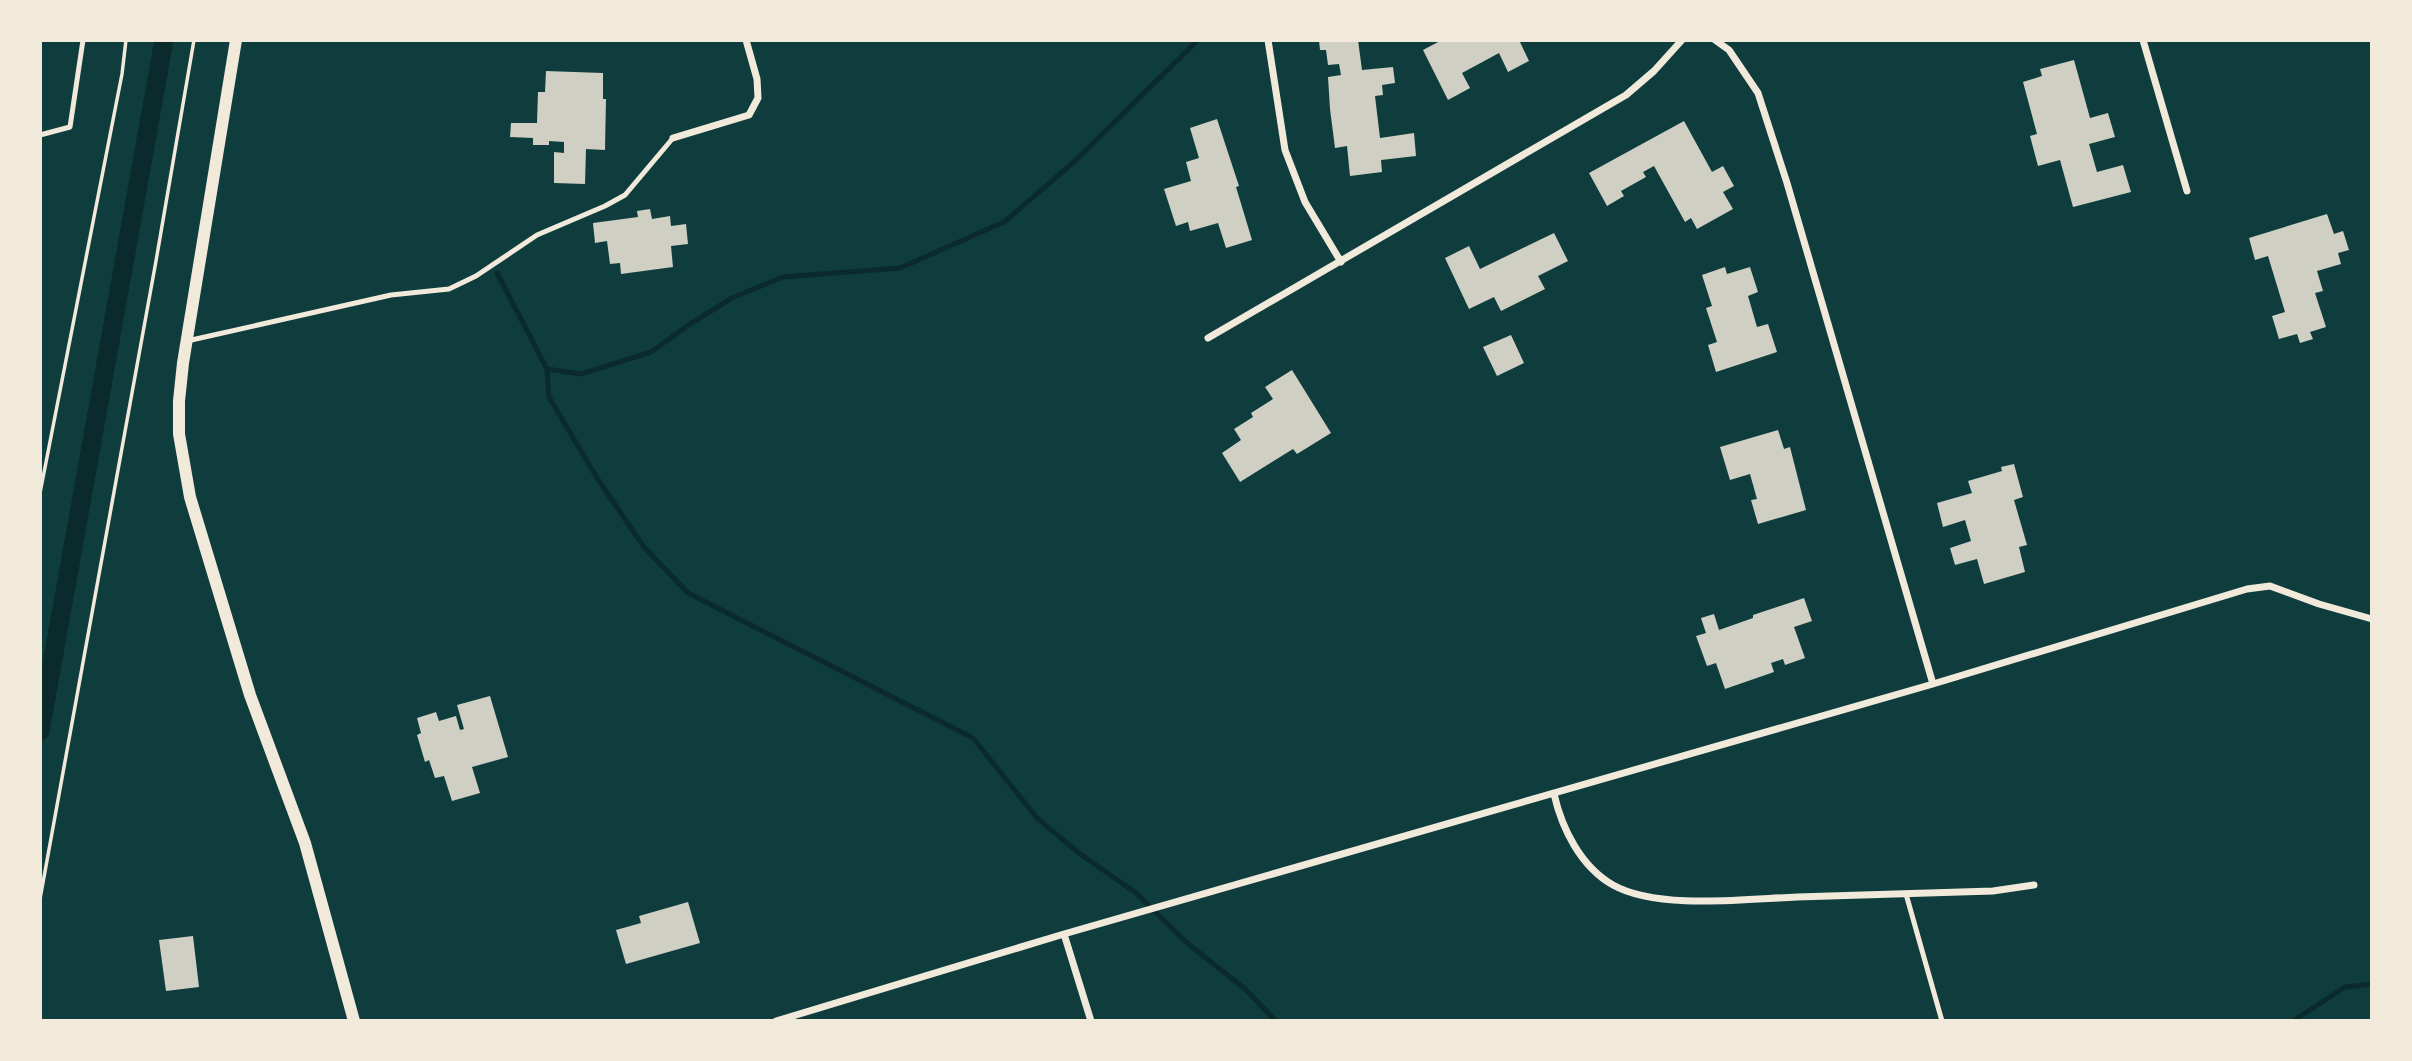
<svg xmlns="http://www.w3.org/2000/svg" width="2412" height="1061" font-family="'Crimson Pro',serif">
<style>
.lines{fill:none;stroke-linecap:round;stroke-linejoin:round}
.stream{stroke:#0a2a2b;stroke-width:5}
.canal{stroke:#0a2a2b;stroke-width:19}
.building{fill:#cfcfc3}
.path{stroke:#f1e9da;stroke-width:3.5}
.service{stroke:#f1e9da;stroke-width:5}
.minor{stroke:#f1e9da;stroke-width:7}
.tertiary{stroke:#f1e9da;stroke-width:12}
</style>
<rect width="100%" height="100%" fill="#0f3d3e"/>
<g class="lines">
<!-- stream -->
<path class="stream" d="M497 273 547 369 549 397 597 478 644 547 688 593 973 738 1037 818 1079 853 1136 893 1187 943 1245 989 1276 1021
M547 369 581 374 651 352 690 324 732 298 783 277 900 268 1004 222 1075 161 1198 40
M2293 1021 2345 987 2372 984"/>
<!-- canal -->
<path class="canal" d="M40 731 164 40"/>
</g>
<!-- building -->
<path class="building" d="M1319 40H1358L1362 70 1393 67 1395 83 1382 85 1383 95 1375 96 1380 138 1414 133 1416 156 1381 160 1382 172 1350 176 1347 146 1335 148 1330 109 1328 77 1341 75 1339 64 1328 65 1326 50H1320Z
M1442 40H1519L1529 61 1508 72 1499 53 1462 73 1470 88 1448 100 1423 50Z
M2074 60 2090 118 2108 113 2115 137 2089 144 2097 172 2123 165 2131 192 2073 207 2060 160 2038 166 2030 136 2037 134 2023 82 2042 76 2040 69Z
M546 71 603 73V99H606L605 150 586 149 585 184 554 183V152L564 153V142L549 141V145H533V138L510 137 511 123H537L538 92H545Z
M1217 119 1239 186 1236 187 1252 240 1226 248 1218 223 1190 231 1188 222 1176 226 1164 189 1191 181 1186 162 1199 158 1190 128Z
M1684 121 1712 172 1723 166 1734 186 1723 192 1733 209 1697 229 1691 218 1685 222 1654 166 1643 172 1646 177 1621 191 1624 196 1607 206 1589 173Z
M650 209 652 219 670 216 671 226 686 224 688 244 671 246 673 267 621 274 620 263 610 264 607 241 595 243 593 223 638 217 637 211Z
M2327 214 2334 234 2343 231 2349 250 2338 253 2341 264 2317 271 2323 291 2315 293 2326 327 2310 332 2313 339 2300 343 2297 334 2279 339 2272 316 2285 312 2268 256 2255 260 2249 238Z
M1554 233 1568 261 1538 276 1545 289 1501 311 1494 297 1469 309 1445 258 1469 246 1480 269Z
M1725 267 1727 274 1750 267 1758 292 1748 296 1757 327 1768 324 1777 352 1716 372 1708 345 1717 342 1706 308 1712 306 1702 275Z
M1511 335 1524 363 1497 376 1483 347Z
M1292 370 1331 433 1297 454 1293 449 1240 482 1222 453 1241 440 1234 429 1253 417 1251 413 1273 399 1265 387Z
M1778 430 1784 449 1790 447 1806 510 1758 524 1751 500 1757 499 1750 474 1730 480 1720 447Z
M2014 464 2023 497 2014 500 2027 545 2019 547 2025 572 1984 584 1977 559 1955 565 1950 548 1971 541 1965 520 1943 527 1937 503 1972 493 1968 481 2002 471 2001 467Z
M1804 598 1812 621 1794 627 1805 658 1785 665 1783 659 1771 663 1774 672 1725 689 1716 663 1707 666 1696 636 1706 633 1701 618 1714 614 1719 630 1753 618V615Z
M490 696 508 757 472 767 480 793 452 801 444 776 435 778 429 760 425 762 417 735 421 733 417 718 436 712 439 721 456 716 460 730 464 729 457 705Z
M688 902 700 943 626 964 616 930 641 923 639 916Z
M193 936 199 987 166 991 159 940Z"/>
<g class="lines">
<!-- path -->
<path class="path" d="M40 493 122 74 126 40
M40 899 156 261 194 40"/>
<!-- service -->
<path class="service" d="M40 135 70 127 83 40
M187 341 391 295 449 289 476 276 537 235 605 206 625 195 673 138
M1906 894 1942 1021"/>
<!-- minor -->
<path class="minor" d="M1268 40 1285 150 1305 202 1341 262
M1715 40 1729 50 1758 93 1787 183 1933 684
M2143 40 2187 191
M673 138 749 115 758 98 757 79 746 40
M1208 338 1626 95 1654 71 1682 40
M1554 794C1562 829 1581 867 1613 885 1657 910 1746 899 1797 897 1862 895 1927 893 1993 891L2034 885
M1064 934 1091 1021
M776 1021 1064 934 1933 684 2247 589 2270 586 2319 604 2372 619"/>
<!-- tertiary -->
<path class="tertiary" d="M236 40 183 363 179 401V434L190 497 250 695 305 843 354 1021"/>
</g>
<!-- border -->
<rect width="2412" height="1061" fill="none" stroke="#f1e9da" stroke-width="84"/>
</svg>
